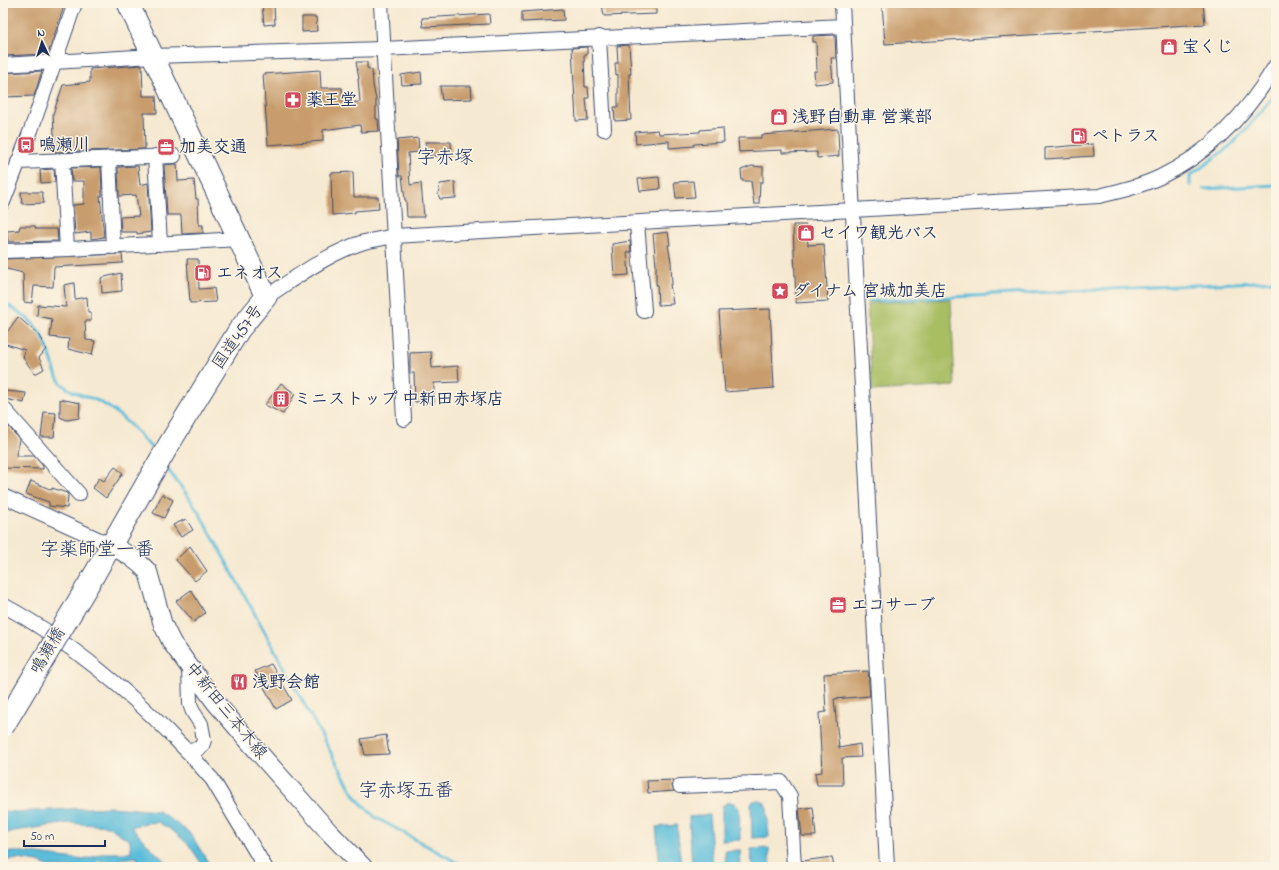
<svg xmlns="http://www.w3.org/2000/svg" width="1279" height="870" font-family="'Indie Flower','Klee One',sans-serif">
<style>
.green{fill:#a8be63;stroke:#627660}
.water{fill:#5bbdda;stroke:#3b769c}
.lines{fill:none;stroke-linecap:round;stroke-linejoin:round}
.stream{stroke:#5bbdda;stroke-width:3}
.building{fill:#c89c6c}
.minor-casing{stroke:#3c4b6f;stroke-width:16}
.major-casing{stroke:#3c4b6f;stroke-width:20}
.highway-casing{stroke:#3c4b6f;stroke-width:23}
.minor{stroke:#fff;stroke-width:14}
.major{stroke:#fff;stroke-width:18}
.highway{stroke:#fff;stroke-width:21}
.highway-bridge-casing{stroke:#3c4b6f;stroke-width:23;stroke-linecap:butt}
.highway-bridge{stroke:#fff;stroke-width:21}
.labels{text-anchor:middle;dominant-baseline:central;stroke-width:3;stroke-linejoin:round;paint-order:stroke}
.poi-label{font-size:17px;font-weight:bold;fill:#1b2f5e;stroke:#fcf5e5;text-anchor:start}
.street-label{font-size:17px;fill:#1b2f5e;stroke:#fcf5e5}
.quarter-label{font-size:19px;fill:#1b2f5e;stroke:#fcf5e5}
</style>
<rect width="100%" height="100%" fill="#fcf5e5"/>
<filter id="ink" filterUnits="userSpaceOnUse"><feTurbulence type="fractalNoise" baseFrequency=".025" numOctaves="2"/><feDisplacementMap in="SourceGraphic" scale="8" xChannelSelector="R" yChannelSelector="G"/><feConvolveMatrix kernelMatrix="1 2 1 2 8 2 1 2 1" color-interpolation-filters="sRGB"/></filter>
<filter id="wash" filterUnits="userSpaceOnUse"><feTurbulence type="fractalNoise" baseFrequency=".012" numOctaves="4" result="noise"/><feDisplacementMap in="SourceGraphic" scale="16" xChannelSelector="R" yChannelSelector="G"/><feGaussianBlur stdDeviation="0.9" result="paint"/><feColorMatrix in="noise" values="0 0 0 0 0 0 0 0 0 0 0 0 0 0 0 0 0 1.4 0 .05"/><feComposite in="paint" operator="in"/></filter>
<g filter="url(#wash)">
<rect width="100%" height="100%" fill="#f6e9d1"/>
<!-- green -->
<path class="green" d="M951 299 955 386 872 391 867 303Z"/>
<!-- water -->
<path class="water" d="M758 800 764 802 767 808 769 837 752 838 751 805 753 801Z
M729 802 734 803 739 808 740 840 722 841V806Z
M110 807 159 811 190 833 211 867H204L189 845 173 831 158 822 146 823 131 827 158 855 173 867H136L135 866 138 857 119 859 116 866 108 861H97L92 867H50L38 862 18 859 3 860V852H22L84 860 104 853H131L130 841 108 826 69 823 14 831 3 834V811L14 812Z
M709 815 713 867H692L689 817Z
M677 825 681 867H660L656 827Z
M769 848 770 867H752L751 849Z
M740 850 741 867H726L725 851Z"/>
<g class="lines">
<!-- stream -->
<path class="stream" d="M1190 185V176L1230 146 1250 125 1274 96H1276
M1204 189 1276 185
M869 301 1276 281
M3 302C31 319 41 326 51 358 54 366 55 377 61 383 74 396 88 395 102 403 124 416 140 435 156 453
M165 466 188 496 201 516 352 791 359 801 375 817 465 867"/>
</g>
<g id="blocks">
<!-- building -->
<path class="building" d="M3 3H65L48 54 3 56Z
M262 3H274L275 24 264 25Z
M611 3H656V14L604 16 602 4Z
M882 3H1203L1205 24 885 44Z
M563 9 564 20 522 22V12Z
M489 14 490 24 423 27 422 18Z
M302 17H316L317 31 302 32Z
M835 35 836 58H831L833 82 815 84 814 71H817L816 42H813V36Z
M629 45 630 58 631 74H629L631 120 615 121 614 107H618V74L616 75 615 63H618L617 46Z
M587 47V55H584L585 87H588L589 98H586L588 120 576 121 572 48Z
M356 62H367V68L372 70 373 85 376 100V119H378L379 131 361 132 360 125 323 130V141L268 145 263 74 320 70 321 88H342L343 103 360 102 358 79H359Z
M142 65 143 96H156L157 113H144L145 149 55 152 53 114 63 85 90 82V69Z
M42 71 34 96 3 97V73Z
M421 72 422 84 402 85 401 75Z
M440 86H471L472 99 442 100Z
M723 128 724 142 694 144V146L669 148V141L636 144 635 132 658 130 659 134 700 132V130Z
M838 129 839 156 817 158V152L782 153V150L739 152 738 138H761V135Z
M418 138 419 152 408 153 410 185 421 183 424 217H407L406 200H405L402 176H399L397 140Z
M425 142H451L452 156H429Z
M1093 144 1094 156 1045 159V148Z
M174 164H177L178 181 194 180 196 199H198L199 225H203V233L182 234 181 215H167L164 165Z
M138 166 140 185 148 183 151 232 137 234V232H121L120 217 139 216 136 195 119 196 118 167Z
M752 166 763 167V182H760L759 204H754L751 181H742L741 170Z
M101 167 102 196H100L104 237 91 239V232L75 234 73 205 84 204V181H72L71 168Z
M54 169 55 182 41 183 40 170Z
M353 172 354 197H378L379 209 355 211V213L332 215 331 173Z
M659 177 660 189 640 191 638 179Z
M693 181 695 197 676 198 674 182Z
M455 182 456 198 440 199 438 194 440 184Z
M21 192H42L44 203 22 204Z
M793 225H806L808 245 824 244 828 301 796 303Z
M20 226H35L36 229H57L58 241 8 242 7 231 19 230Z
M668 232 670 245H668L671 262 672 284H670L673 304 658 305 657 284 656 285V266L653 234Z
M630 241 631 252H627L629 275 614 276 612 244Z
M122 254 123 263 54 267 53 287 34 286 32 303 24 302 23 273 3 268V259Z
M187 259H198L199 289 214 288 216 302 190 303Z
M121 273 122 291 102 293 101 278Z
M74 283 75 299 87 297 88 312H91V321H85L86 340 95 341 92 355 68 349 69 339 50 337 52 319 37 316 38 305 66 307 64 285Z
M770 309 774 388 725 392 719 311Z
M18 317 38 334 46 349 39 358 44 369 35 374 23 358 25 350 3 343V329L7 332Z
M431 352 432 368 458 366 459 382 434 383V402H415L414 373H410V353Z
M281 383 295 394 283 414 265 405Z
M6 391 26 393 24 403 5 399Z
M60 399 80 403 79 418 67 420 60 417Z
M44 412 56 413 54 437H41Z
M3 424 9 427 19 439 16 456H34L43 466V469L3 468Z
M115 467 123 473 106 498 93 488 99 478 104 481Z
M31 481 52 490V488L67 493 68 495 67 508 49 506V502L26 494Z
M162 494 173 500 164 518 153 513Z
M186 519 193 530 181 537 173 525Z
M190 546 207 571 195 581 176 560Z
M191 590 205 613 194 622 176 601Z
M271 664 292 700 276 709 255 671Z
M868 671 870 696 834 699 839 748 860 744 861 757 842 758 843 785H817L815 773 822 772 819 713 826 712 824 674Z
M386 735 389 754 365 755 361 739Z
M674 780 672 786 674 791 648 793 647 781Z
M813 807 816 836H802L799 809Z
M832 857 834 867H802V861Z"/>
</g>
</g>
<g filter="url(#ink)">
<use href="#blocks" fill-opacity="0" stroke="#3c4b6f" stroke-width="1"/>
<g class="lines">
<defs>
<path id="minor" d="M381 3 404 419
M842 3 887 867
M599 37 604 129
M3 65 153 56 383 49 843 26
M155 156 160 244
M109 158 113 247
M62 160 67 249
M18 162 174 156
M3 202 31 130 75 3
M637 223 644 311
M3 251 69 249 239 239
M266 297C297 277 328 253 364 242 374 240 384 238 394 236L1099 196C1120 191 1141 186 1160 177 1210 153 1248 112 1276 65
M3 408 79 494
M3 496 111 545
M3 605C68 640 134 695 185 749 195 758 202 769 212 779L265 867
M187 750 198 749 202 746 204 740 201 724 193 712 190 704 189 666
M680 786 781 782 790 796 794 867"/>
<path id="major" d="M111 545C125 553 138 560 148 572L163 625 172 643 216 703 253 746 329 832 363 867"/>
<path id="highway" d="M94 575 168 446 239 330 266 297 128 3"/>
</defs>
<!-- minor casing -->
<use href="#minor" class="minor-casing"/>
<!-- major casing -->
<use href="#major" class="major-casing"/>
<!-- highway casing -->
<use href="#highway" class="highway-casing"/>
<!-- minor -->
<use href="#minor" class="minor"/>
<!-- major -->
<use href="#major" class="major"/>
<!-- highway -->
<use href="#highway" class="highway"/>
<defs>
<path id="highway-bridge" d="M3 727 94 575"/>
</defs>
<!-- highway-bridge casing -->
<use href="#highway-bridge" class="highway-bridge-casing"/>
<!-- highway-bridge -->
<use href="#highway-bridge" class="highway-bridge"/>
</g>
</g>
<!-- icons -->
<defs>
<symbol id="shop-square" viewBox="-11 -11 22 22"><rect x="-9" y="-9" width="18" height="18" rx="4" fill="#d1495b" stroke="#fcf5e5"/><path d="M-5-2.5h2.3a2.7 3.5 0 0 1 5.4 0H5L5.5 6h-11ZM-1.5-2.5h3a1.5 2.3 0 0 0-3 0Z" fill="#fff"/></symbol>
<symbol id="pharmacy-square" viewBox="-11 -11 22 22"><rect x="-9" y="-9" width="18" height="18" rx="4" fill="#d1495b" stroke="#fcf5e5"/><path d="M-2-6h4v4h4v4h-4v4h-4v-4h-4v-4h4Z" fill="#fff"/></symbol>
<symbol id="fuel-square" viewBox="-11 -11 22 22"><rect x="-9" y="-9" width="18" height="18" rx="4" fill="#d1495b" stroke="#fcf5e5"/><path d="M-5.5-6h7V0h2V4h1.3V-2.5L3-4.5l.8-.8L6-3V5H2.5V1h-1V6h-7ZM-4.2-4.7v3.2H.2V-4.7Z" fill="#fff"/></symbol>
<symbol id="bus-square" viewBox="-11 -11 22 22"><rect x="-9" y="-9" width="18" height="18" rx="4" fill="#d1495b" stroke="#fcf5e5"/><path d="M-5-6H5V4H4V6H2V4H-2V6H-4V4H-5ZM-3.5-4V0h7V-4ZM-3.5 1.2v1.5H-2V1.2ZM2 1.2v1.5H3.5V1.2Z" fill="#fff"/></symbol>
<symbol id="office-square" viewBox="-11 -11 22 22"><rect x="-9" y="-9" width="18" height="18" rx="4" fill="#d1495b" stroke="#fcf5e5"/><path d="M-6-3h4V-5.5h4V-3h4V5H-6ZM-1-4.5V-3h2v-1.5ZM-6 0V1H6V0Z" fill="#fff"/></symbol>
<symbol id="sight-square" viewBox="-11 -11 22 22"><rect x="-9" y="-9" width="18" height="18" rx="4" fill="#d1495b" stroke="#fcf5e5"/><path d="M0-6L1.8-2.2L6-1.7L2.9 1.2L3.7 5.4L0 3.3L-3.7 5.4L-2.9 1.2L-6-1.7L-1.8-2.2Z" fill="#fff"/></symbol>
<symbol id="building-square" viewBox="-11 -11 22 22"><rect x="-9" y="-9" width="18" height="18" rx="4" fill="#d1495b" stroke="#fcf5e5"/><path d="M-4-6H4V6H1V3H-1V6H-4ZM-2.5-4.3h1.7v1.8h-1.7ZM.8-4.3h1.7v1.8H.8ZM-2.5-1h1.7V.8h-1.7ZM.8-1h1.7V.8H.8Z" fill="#fff"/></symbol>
<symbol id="restaurant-square" viewBox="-11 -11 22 22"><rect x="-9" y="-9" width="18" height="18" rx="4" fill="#d1495b" stroke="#fcf5e5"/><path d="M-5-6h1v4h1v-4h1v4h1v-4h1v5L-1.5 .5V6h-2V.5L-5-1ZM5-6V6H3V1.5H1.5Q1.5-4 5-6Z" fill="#fff"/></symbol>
</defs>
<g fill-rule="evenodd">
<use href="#shop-square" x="1159" y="37" width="20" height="20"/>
<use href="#pharmacy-square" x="283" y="90" width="20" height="20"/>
<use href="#shop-square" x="769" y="107" width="20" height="20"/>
<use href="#fuel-square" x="1069" y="126" width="20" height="20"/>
<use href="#bus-square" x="16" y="135" width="20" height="20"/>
<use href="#office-square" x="156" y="137" width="20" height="20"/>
<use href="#shop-square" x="796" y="223" width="20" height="20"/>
<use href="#fuel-square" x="193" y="263" width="20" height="20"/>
<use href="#sight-square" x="770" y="281" width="20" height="20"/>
<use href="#building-square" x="271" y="389" width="20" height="20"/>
<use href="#office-square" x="828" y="595" width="20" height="20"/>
<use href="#restaurant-square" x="229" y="672" width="20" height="20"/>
</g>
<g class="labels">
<!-- poi labels -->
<g class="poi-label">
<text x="1182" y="47">宝くじ</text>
<text x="306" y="100">薬王堂</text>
<text x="792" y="117">浅野自動車 営業部</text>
<text x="1092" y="136">ペトラス</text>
<text x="39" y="145">鳴瀬川</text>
<text x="179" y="147">加美交通</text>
<text x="819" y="233">セイワ観光バス</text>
<text x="216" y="273">エネオス</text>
<text x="793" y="291">ダイナム 宮城加美店</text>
<text x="294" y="399">ミニストップ 中新田赤塚店</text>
<text x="851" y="605">エコサーブ</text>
<text x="252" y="682">浅野会館</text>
</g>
<!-- street labels -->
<g class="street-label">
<text transform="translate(238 337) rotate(-55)">国道457号</text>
<text transform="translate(48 651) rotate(-59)">鳴瀬橋</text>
<text transform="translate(226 711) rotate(51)">中新田三本木線</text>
</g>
<!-- quarter labels -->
<g class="quarter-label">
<text x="445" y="158">字赤塚</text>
<text x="97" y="550">字薬師堂一番</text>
<text x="406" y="791">字赤塚五番</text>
</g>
</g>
<!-- margin -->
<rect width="1279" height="870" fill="none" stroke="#fcf5e5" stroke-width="16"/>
<!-- north arrow -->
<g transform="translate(42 42) rotate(356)" stroke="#fcf5e5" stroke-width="3" paint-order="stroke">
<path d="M0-3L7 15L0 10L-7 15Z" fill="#1b2f5e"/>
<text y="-6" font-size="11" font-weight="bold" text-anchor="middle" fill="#1b2f5e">N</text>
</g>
<!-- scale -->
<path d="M24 840v6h81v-6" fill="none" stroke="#1b2f5e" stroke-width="2"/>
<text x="30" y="840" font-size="12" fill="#1b2f5e" stroke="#fcf5e5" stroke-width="3" paint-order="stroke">50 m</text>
</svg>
